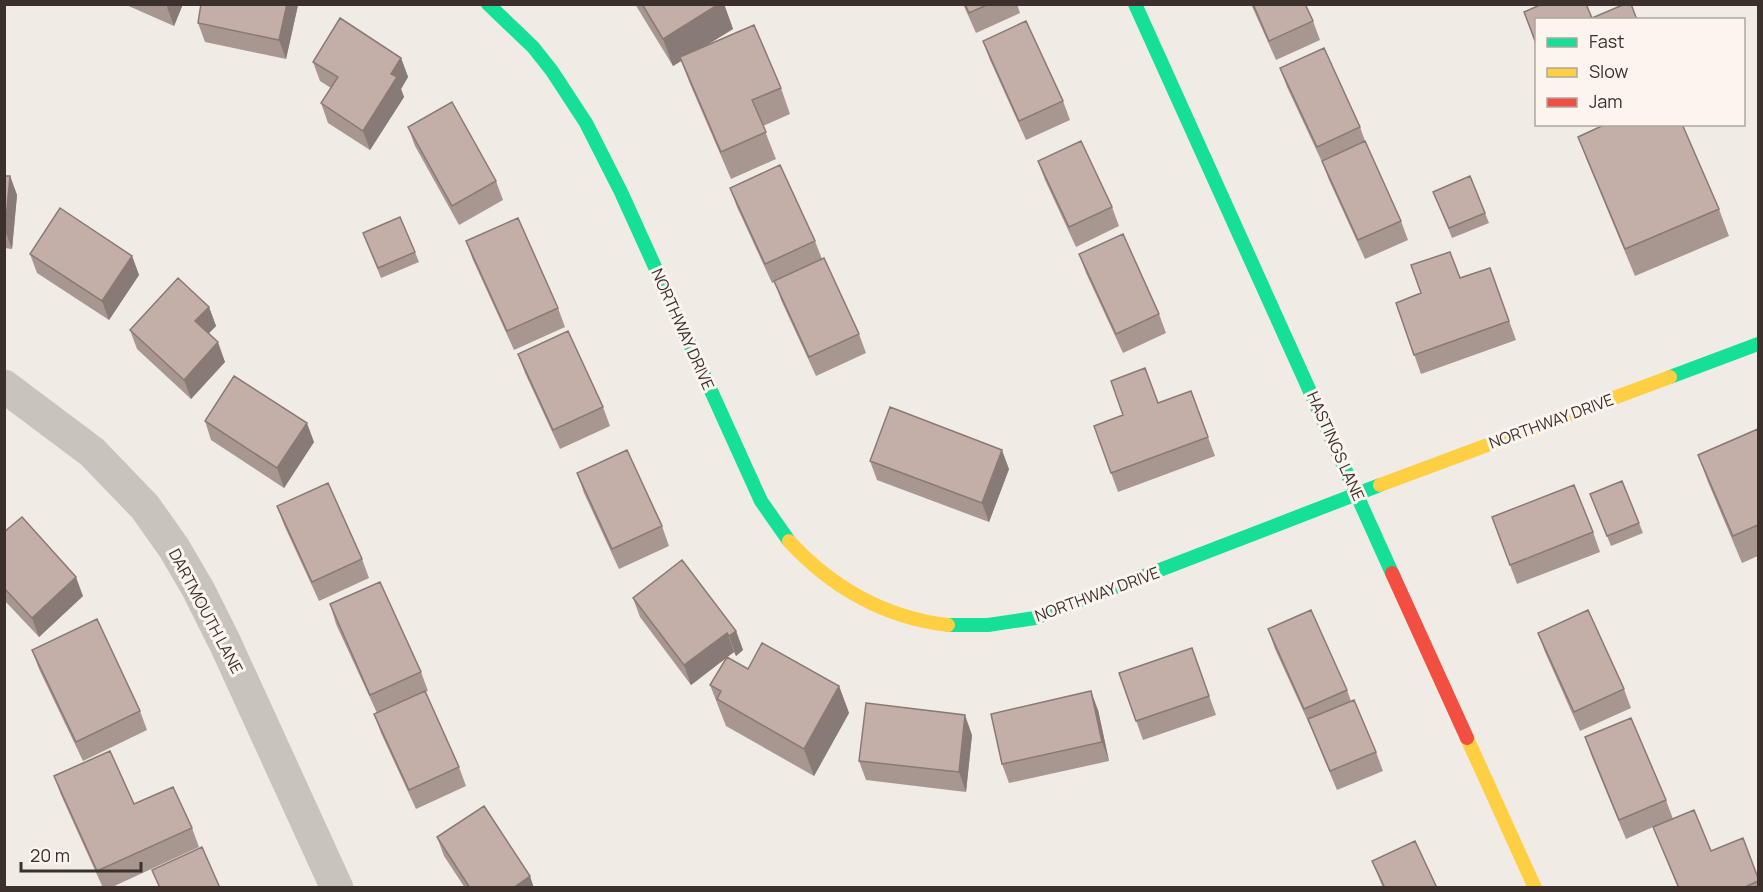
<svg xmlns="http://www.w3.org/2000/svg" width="1763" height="892" font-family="Manrope,sans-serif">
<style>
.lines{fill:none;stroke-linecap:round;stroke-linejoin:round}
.street{stroke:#c9c3be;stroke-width:33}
.fast{stroke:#16e098;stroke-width:14}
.slow{stroke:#ffcf43;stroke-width:14}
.jam{stroke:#f24e42;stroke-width:14}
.wall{fill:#a89690}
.shaded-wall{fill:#887a75}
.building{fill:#c3afa7;stroke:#887a75;stroke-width:1.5}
.labels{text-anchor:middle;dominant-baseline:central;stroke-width:6;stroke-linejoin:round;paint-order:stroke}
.street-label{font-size:16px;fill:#3b302b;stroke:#fbf5ee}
</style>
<rect width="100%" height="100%" fill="#f0ebe5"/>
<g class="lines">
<!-- street -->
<path class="street" d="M4 386 92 452 145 507 174 548 198 589 225 643 337 888"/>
<!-- fast -->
<path class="fast" d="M488 4 533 47 552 71 586 123 621 192 761 501 789 541
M1135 4 1392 573
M1670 377 1758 344
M948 625H988L1035 618 1380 485"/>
<!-- slow -->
<path class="slow" d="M1380 485 1670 377
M789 541C831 587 885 618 948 625
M1467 738 1535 888"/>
<!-- jam -->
<path class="jam" d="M1392 573 1467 738"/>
</g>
<!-- wall -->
<path class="wall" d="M124 4H183L174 26Z
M635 4H724L733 29 705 46 781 88 790 114 763 126 776 159 731 179 690 84 681 61 673 66Z
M963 4H1017L1020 13 976 33Z
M1251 4H1305L1313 21 1320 40 1276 60Z
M298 5 286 59 205 42 198 23Z
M1524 12 1592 18 1637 20H1536V46Z
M983 41 1063 101 1070 120 1026 140 990 60Z
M401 58 408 77 401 89 404 97 370 150 328 123 321 103 331 88 320 81 313 62Z
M1280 68 1360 127 1365 141 1401 221 1408 240 1365 259 1329 180 1322 162 1287 87Z
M408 127 496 181 503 200 459 225 415 146Z
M1578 137 1719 209 1729 236 1635 276 1588 163Z
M1038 161 1112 207 1119 226 1076 247 1045 180Z
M4 176H10L17 195 12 249 4 248Z
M730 188 815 241 822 259 859 334 866 353 816 376 781 300 775 282 772 283 737 207Z
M1433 192 1485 213 1489 223 1452 238Z
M363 233 415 252 419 262 381 278Z
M466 241 558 308 565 327 514 350 473 260Z
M30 254 132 256 139 275 109 320 37 273Z
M1079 254 1159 314 1166 333 1123 353 1086 273Z
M1490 268 1516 340 1421 374 1396 303Z
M209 307 216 326 209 333 225 362 191 399 137 349 130 330Z
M518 354 603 407 610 426 560 449 525 373Z
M1191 391 1215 456 1118 492 1094 426Z
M205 421 314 442 284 488 211 440Z
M1758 429V556L1742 563 1708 482 1698 455Z
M870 461 1009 469 989 522 877 480Z
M577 473 662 526 669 546 619 569 584 493Z
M1622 481 1643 533 1611 546 1590 494Z
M277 506 362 559 369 578 319 601 284 525Z
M1492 517 1593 532 1600 552 1517 584Z
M4 532 83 596 39 637 4 600Z
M633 598 736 631 743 650 736 656 734 652 727 657 748 669 839 686 849 713 814 776 726 726 710 685 726 658 691 685 640 617Z
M330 604 421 672 428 691 425 692 459 767 466 786 416 809 381 733 374 714 377 713 336 624Z
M1268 629 1347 690 1351 701 1376 752 1383 771 1337 790 1311 728 1275 649Z
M1538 633 1624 689 1631 708 1580 731 1545 652Z
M1192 648 1216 715 1143 740 1119 673Z
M32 650 140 711 147 730 83 761 39 669Z
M1098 710 1109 761 1009 783 1002 764Z
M972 735 966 792 866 780 859 761Z
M1585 737 1666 800 1673 819 1711 851 1758 878V888H1678L1653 827 1626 839 1592 757Z
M54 776 134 804 192 828 199 847 110 888H103L61 795Z
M437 837 534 888H465L444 856Z
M1372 861 1437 888H1383Z"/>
<!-- shaded-wall -->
<path class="shaded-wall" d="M168 4H183L174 26 167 7Z
M287 4 298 5 286 59 279 40Z
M719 4H724L733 29 673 66 663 39Z
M401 58 408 77 401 89 404 97 370 150 363 131 391 74Z
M10 176 17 195 12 249 5 230Z
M132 256 139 275 109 320 102 301Z
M209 307 216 326 202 340 195 321Z
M218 342 225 362 191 399 184 380Z
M307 423 314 442 284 488 277 468Z
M1002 450 1009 469 989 522 982 503Z
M76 577 83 596 39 637 32 618Z
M736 631 743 650 736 656 729 636Z
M727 633 734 652 691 685 684 665Z
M839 686 849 713 814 776 804 749Z
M1091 691 1098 710 1109 761 1102 742Z
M965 715 972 735 966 792 959 772Z
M530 876 534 888H513Z"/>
<!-- building -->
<path class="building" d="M201 4H287L279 40 198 23Z
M642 4H719L663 39Z
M965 4H989L969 13Z
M1253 4H1305L1313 21 1269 41Z
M1542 4H1586L1592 18 1625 4H1631L1637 20H1536V43L1524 12Z
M340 18 401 58 391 74 397 77 363 131 321 103 338 77 313 62Z
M1026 21 1063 101 1019 121 983 41Z
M754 25 781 88 752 100 766 132 721 152 680 57Z
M1324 48 1360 127 1317 147 1280 68Z
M452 102 496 181 452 206 408 127Z
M1606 124H1682L1719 209 1625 249 1578 137Z
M1081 141 1112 207 1069 227 1038 161Z
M1365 141 1401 221 1358 240 1322 161Z
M780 165 815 241 765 264 730 188Z
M4 176H10L5 230H4Z
M1470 176 1485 213 1449 228 1433 192Z
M60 208 132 256 102 301 30 254Z
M400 217 415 252 378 268 363 233Z
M518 218 558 308 507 331 466 241Z
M1123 234 1159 314 1116 334 1079 254Z
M1450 252 1460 278 1490 268 1509 321 1414 355 1396 303 1421 293 1411 265Z
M824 258 859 334 809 357 774 281Z
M178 278 209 307 195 321 218 342 184 380 130 330Z
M568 331 603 407 553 430 518 354Z
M1145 368 1158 403 1191 391 1208 437 1111 473 1094 426 1123 415 1111 381Z
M234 376 307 423 277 468 205 421Z
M890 407 1002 450 982 503 870 461Z
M1758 429V525L1733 536 1698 455Z
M627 450 662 526 612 549 577 473Z
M1622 481 1639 523 1607 536 1590 494Z
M328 483 362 559 312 582 277 506Z
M1574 485 1593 532 1510 565 1492 517Z
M22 517 76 577 32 618 4 588V532Z
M682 560 736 631 729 636 727 633 684 665 633 598Z
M380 582 421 672 370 695 330 604Z
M1311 610 1347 690 1304 709 1268 629Z
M1588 610 1624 689 1574 712 1538 633Z
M97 619 140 711 76 742 32 650Z
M762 643 839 686 804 749 717 699 721 691 710 685 727 657 748 669Z
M1192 648 1209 696 1136 721 1119 673Z
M425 691 459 767 409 790 374 714Z
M1091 691 1102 742 1002 764 991 714Z
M1354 700 1376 752 1330 771 1308 719Z
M866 703 965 715 959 772 859 761Z
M1631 718 1666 800 1619 820 1585 737Z
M110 751 134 804 173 787 192 828 97 871 54 776Z
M484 806 530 876 513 888H470L437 837Z
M1694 810 1711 851 1743 838 1758 878V881L1743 888H1679L1653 827Z
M1415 841 1437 888H1385L1372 861Z
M202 847 220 888H160L152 870Z"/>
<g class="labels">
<!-- street labels -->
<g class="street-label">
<text transform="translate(683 329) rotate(66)">NORTHWAY DRIVE</text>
<text transform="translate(1551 421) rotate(-20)">NORTHWAY DRIVE</text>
<text transform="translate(1336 446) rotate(66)">HASTINGS LANE</text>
<text transform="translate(1097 594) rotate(-20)">NORTHWAY DRIVE</text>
<text transform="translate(206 611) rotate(62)">DARTMOUTH LANE</text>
</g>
</g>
<!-- border -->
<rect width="1763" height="892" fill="none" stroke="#3b302b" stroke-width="12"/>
<!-- legend -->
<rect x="1535" y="18" width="210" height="108" fill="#fbf5ee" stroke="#aea6a0" stroke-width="1.5"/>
<rect x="1547" y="38" width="30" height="9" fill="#16e098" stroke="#aea6a0" stroke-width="1.5"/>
<text x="1589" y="48" font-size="18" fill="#3b302b">Fast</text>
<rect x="1547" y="68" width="30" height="9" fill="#ffcf43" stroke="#aea6a0" stroke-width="1.5"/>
<text x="1589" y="78" font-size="18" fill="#3b302b">Slow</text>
<rect x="1547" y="98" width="30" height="9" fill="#f24e42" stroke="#aea6a0" stroke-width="1.5"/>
<text x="1589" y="108" font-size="18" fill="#3b302b">Jam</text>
<!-- scale -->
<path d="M21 862v9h120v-9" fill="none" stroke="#3b302b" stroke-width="3"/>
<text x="30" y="862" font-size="18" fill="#3b302b" stroke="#fbf5ee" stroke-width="4.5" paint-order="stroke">20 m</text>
</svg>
